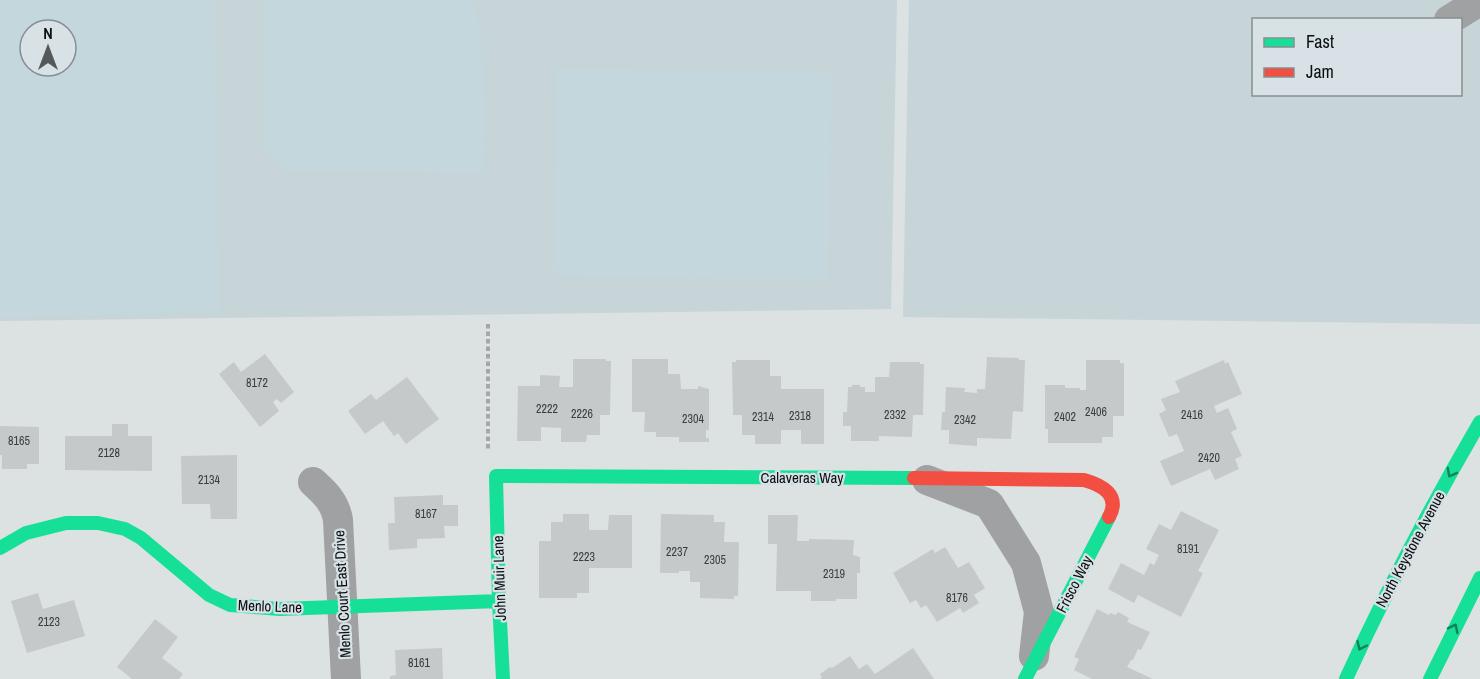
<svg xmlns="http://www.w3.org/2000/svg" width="1480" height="679" font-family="'Archivo Narrow',sans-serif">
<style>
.built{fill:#c7d4d8;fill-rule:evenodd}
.green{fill:#c3d7dd;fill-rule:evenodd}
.building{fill:#c5c9c9}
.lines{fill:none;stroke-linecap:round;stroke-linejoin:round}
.path{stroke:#a5a7a8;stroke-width:4;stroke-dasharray:4.5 3;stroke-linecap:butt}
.street{stroke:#a0a1a2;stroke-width:30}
.fast{stroke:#16e098;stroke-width:14}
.jam{stroke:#f24e42;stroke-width:14}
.oneway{stroke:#12825b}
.labels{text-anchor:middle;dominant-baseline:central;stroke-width:4.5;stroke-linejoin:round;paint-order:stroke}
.number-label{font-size:12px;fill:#3a3e3f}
.street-label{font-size:15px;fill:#0c0f11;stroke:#d8e2e6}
</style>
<rect width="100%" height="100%" fill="#dce1e2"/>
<!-- built -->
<path class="built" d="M0 0H897L891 309 0 321ZM30 30H66V66H30Z
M909 0H1480V324L903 317ZM1254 20H1460V94H1254Z"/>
<!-- green -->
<path class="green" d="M0 0H215L220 313 0 317ZM30 30H66V66H30Z
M264 0H473L482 40 485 111 484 173 288 171 264 148Z
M557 68 831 72 828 280 554 276Z"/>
<!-- building -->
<path class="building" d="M265 354 294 392 281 403 277 399 273 402 279 411 260 427 219 374 234 362 241 372Z
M987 357 1019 358V360H1025L1023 412 1013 411 1011 439 977 438V446L949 444V430H941L942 412H945L946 387 965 388 964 392 977 393V389H985Z
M573 359H606V361H611L610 415H600V435H587L586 442H561V428L541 427V441H517L518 386H540V375L560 376 559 387H573Z
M632 359H668V374H680L681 389H698V386L709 389V430H706V438H709V442H679V437H656V432H644L645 412H632Z
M736 360H770V376H781V389H824V444H801V430H781V444H755V435H742V415H733L732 362H736Z
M1086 360H1120V363H1124V416H1113V437H1102V443H1048V429H1045V385H1065V388H1080V390H1086Z
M1224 360 1225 364 1228 362 1242 394 1214 406 1217 413 1228 408 1237 429 1231 432 1242 456 1235 459 1239 469 1215 480 1210 469 1171 486 1160 461 1184 451 1177 434 1169 437 1159 414 1166 410 1161 399 1180 392 1175 381Z
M890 362H920V364H924L923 415H913L912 437 879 436V441H851V426H843V412H847L848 387H852V385H860V387H865V392H875V377H889Z
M407 377 439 419 406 444 398 433 394 436 383 421 365 434 348 411 371 394 376 400Z
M112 424H128V436H152V471L65 470V436H112Z
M0 426 39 427V464H27V469H2V455H0Z
M237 455V519H211L210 504H182L181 456Z
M443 495V505H458V526H444L445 538 417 539V548L389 550 388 523H395L394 497Z
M1181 511 1219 530 1198 571 1203 573 1181 617 1138 595 1134 603 1108 589 1121 563 1144 575 1150 563 1154 565 1159 555 1146 549 1159 524 1171 530Z
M563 514H589V530H608L609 515H632V568H589V593H577V598H539V541H551V522H563Z
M661 514 714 515V522H725L724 542H739L738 596H734V599L700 598V582H690V571H679V573H660Z
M768 515H798L797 541H809V539L854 540 853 555 860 557V573H857V599H836V601H811V591H776L777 544H768Z
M945 547 958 568 969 562 985 588 974 595 979 603 963 613 960 608 937 622 926 605 921 608 916 600 910 603 893 573 933 549 935 553Z
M38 593 43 609 74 600 85 636 27 653 11 601Z
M1097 609 1109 615 1110 613 1116 615 1118 612 1129 618 1127 622 1150 632 1141 650 1138 649 1133 660H1131L1127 667 1153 679H1092L1074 670 1079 659 1074 657Z
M155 619 178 637 162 658 183 674 179 679H132L117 667Z
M442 648 443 679H390V676L396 675 395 650Z
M913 648 934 679H820L822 677 820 674 830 667 832 668 850 656 859 669 867 664 875 674Z"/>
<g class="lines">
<!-- path -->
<path class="path" d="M488 324V449"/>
<!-- street -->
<path class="street" d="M1449 20 1480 1
M927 480 989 504 1026 563 1039 612 1034 656
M313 482C325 493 335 502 338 520L346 679"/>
<!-- fast -->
<path class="fast" d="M0 548 26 533 66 523H98L125 529 141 538 209 595 230 605 280 609 499 601
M503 679 499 601 496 476 914 478
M1025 679 1109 517
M1346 679C1386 591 1431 506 1480 422
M1430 679 1480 578"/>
<!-- jam -->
<path class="jam" d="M914 478 1084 480C1102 485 1121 495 1109 517"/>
</g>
<!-- one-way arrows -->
<defs><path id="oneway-chevron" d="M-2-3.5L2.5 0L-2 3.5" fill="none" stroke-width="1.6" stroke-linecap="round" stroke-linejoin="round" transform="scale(1.5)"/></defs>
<g class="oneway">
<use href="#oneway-chevron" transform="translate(1451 473) rotate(118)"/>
<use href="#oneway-chevron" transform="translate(1454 628) rotate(-64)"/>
<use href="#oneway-chevron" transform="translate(1361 646) rotate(115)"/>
</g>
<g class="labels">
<!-- number labels -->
<g class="number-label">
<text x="257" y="383">8172</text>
<text x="547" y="409">2222</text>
<text x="1096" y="412">2406</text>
<text x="582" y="414">2226</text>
<text x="895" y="415">2332</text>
<text x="1192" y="415">2416</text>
<text x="800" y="416">2318</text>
<text x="763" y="417">2314</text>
<text x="1065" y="417">2402</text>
<text x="693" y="419">2304</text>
<text x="965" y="420">2342</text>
<text x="19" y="441">8165</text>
<text x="109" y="453">2128</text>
<text x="1209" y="458">2420</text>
<text x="209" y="480">2134</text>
<text x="426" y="514">8167</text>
<text x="1188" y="549">8191</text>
<text x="677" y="552">2237</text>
<text x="584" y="557">2223</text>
<text x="715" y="560">2305</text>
<text x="834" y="574">2319</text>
<text x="957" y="598">8176</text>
<text x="49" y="622">2123</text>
<text x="419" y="663">8161</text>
</g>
<!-- street labels -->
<g class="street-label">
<text x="802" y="477">Calaveras Way</text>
<text transform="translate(1410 549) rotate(-62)">North Keystone Avenue</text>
<text transform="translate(499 578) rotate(-92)">John Muir Lane</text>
<text transform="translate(1074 584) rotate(-63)">Frisco Way</text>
<text transform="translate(342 594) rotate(-93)">Menlo Court East Drive</text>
<text transform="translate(270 606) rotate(2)">Menlo Lane</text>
</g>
</g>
<!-- legend -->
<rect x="1252" y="18" width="210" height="78" fill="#d8e2e6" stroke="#868e91" stroke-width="1.5"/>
<rect x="1264" y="38" width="30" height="9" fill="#16e098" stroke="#868e91" stroke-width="1.5"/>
<text x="1306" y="48" font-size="18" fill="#0c0f11">Fast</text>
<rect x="1264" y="68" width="30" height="9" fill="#f24e42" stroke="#868e91" stroke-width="1.5"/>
<text x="1306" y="78" font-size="18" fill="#0c0f11">Jam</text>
<!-- north arrow -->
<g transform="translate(48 48)"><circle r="28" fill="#d8e2e6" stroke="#868e91" stroke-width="1.5"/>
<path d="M0-4.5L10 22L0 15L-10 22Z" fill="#55585a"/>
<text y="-9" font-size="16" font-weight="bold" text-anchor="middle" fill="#0c0f11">N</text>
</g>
</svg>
